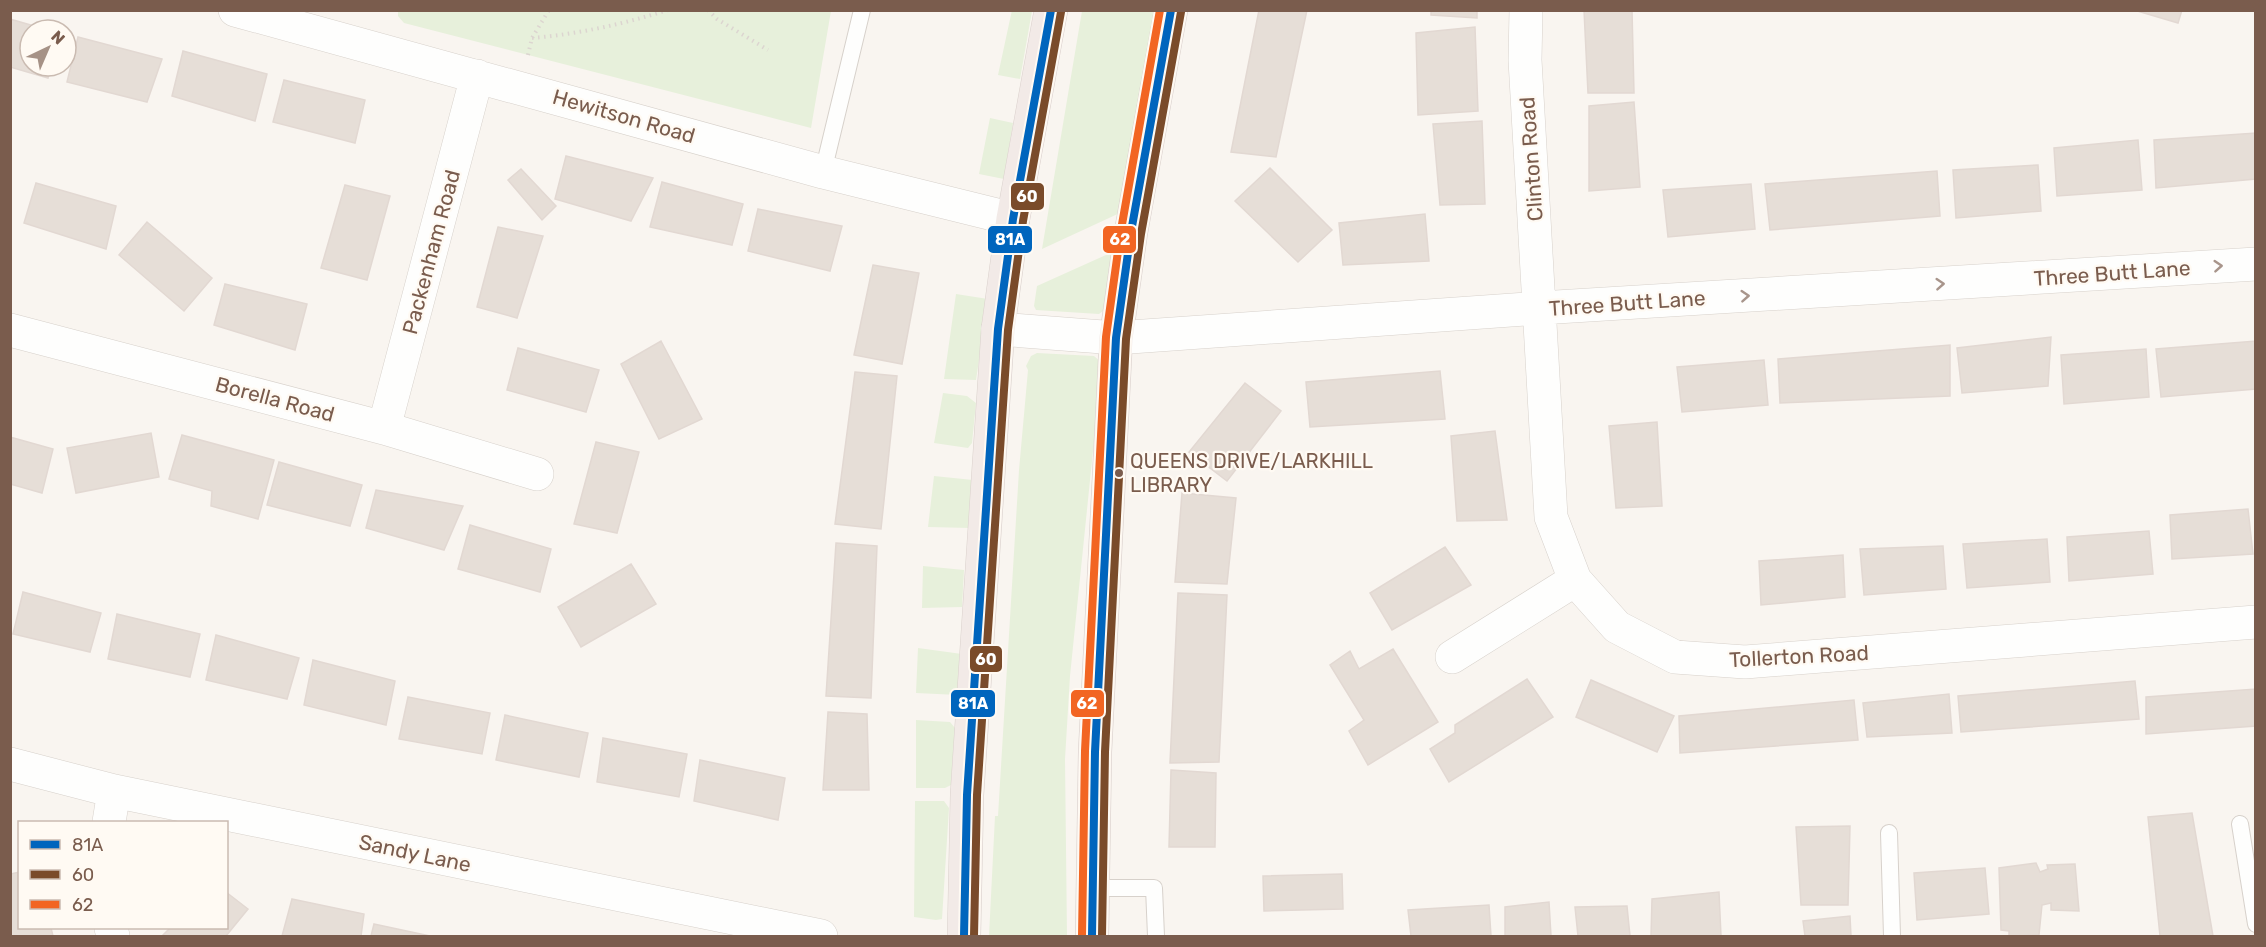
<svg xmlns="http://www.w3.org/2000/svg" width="2266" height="947" font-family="Rubik,sans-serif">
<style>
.green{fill:#e7f0db}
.building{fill:#e6ded7;stroke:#e2d8d2;stroke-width:1.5}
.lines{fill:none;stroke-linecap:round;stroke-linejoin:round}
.lane-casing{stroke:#d7d1cb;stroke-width:18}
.street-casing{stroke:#d7d1cb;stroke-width:34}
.highway-casing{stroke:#dad1cc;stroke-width:34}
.path{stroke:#dcd5d0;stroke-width:4;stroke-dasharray:1.5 4.5;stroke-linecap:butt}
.lane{stroke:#fefefd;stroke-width:16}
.street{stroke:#fefefd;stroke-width:33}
.highway{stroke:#f2eae7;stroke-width:33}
.bus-1-casing{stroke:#fffaf3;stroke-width:12}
.bus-2-casing{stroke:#fffaf3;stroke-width:12}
.bus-3-casing{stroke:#fffaf3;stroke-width:12}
.bus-1{stroke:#0065bd;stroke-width:8}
.bus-2{stroke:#7a4b2a;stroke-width:8}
.bus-3{stroke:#f26522;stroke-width:8}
.oneway{stroke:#a8958b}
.bus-dot{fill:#7a5c4d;stroke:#fffaf3;stroke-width:2}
.labels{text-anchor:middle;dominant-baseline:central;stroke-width:4.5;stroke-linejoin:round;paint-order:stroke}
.bus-label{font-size:20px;fill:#7a5c4d;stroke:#fffaf3;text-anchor:start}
.street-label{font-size:21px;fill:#7a5c4d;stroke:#fffaf3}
.line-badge{stroke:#fffaf3;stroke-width:2}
.badge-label{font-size:16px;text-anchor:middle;font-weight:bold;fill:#fff}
</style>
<rect width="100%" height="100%" fill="#f9f5f0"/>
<!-- green -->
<path class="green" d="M1012 10 1032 11 1020 79 998 75Z
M398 11V10L831 11 811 128 404 23 398 16Z
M1082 11H1157L1122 212 1042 249Z
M990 118 1013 123 1004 179 979 174Z
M1117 250 1103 311 1099 314 1036 310 1034 306 1037 286Z
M956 294 988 299 976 380 944 379Z
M1037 353 1094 356 1102 363 1070 676 1065 759 1067 936H989L995 816H998L1019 470 1028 370 1026 366 1031 356Z
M943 393 967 396 976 403 972 443 968 448 934 443Z
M934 476 973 480 970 528 928 527Z
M923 566 964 570 962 607 922 608Z
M918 648 962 654 958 695 916 693Z
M916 720 950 722 955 728 951 785 945 788H916Z
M915 801H944L949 808 942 919 936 920 914 917Z"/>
<!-- building -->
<path class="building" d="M1259 10H1307L1276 157 1231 152Z
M1431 10H1477V18L1431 15Z
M1584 10H1632L1634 93H1588Z
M2134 10H2182L2178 23Z
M10 19 48 30H30V66H51L48 78 10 67Z
M1475 27 1478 111 1418 115 1416 33Z
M78 37 162 59 147 102 67 82Z
M183 51 267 74 255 121 172 96Z
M284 80 365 100 355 143 273 122Z
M1634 102 1640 187 1589 191V106Z
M1482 121 1485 204 1440 205 1433 124Z
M2256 133V179L2156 188 2154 140Z
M2138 140 2142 190 2057 196 2054 148Z
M566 156 653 178 631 221 555 199Z
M2038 165 2041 211 1956 218 1953 170Z
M1270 168 1332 230 1298 262 1235 201Z
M521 169 556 206 542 220 508 180Z
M1937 171 1940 216 1770 230 1765 184Z
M662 182 743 204 732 245 650 227Z
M36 183 116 206 106 249 24 223Z
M1751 184 1755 229 1668 237 1663 190Z
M345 185 390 196 367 280 321 268Z
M758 209 842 226 830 271 748 251Z
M1425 214 1429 261 1343 265 1339 223Z
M147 222 212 278 184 311 119 255Z
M498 227 543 236 517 318 477 307Z
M873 265 919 273 902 364 854 355Z
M225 284 307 304 295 350 214 325Z
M2051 337 2048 386 1962 393 1957 348Z
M661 341 702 419 659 439 621 364Z
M2256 341V389L2161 397 2156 349Z
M1950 345V396L1780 403 1778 359Z
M518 348 599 370 586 412 507 390Z
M2146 349 2149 397 2064 404 2061 355Z
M1764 360 1768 405 1682 412 1677 367Z
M1440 371 1445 419 1310 427 1306 382Z
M855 372 897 376 881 529 835 524Z
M1245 383 1281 411 1227 481 1189 452Z
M1657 422 1662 506 1616 508 1609 426Z
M1495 431 1507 520 1457 521 1451 436Z
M151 433 159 477 76 493 67 448Z
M182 435 274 460 258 519 211 506 212 491 169 479Z
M10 437 53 449 42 493 10 484Z
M596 442 639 452 617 533 574 524Z
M279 462 362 485 350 526 267 505Z
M376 490 463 506 444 550 366 528Z
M1182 493 1236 498 1227 584 1175 582Z
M2248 509 2253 554 2172 559 2170 515Z
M470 525 551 549 540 592 458 569Z
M2149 531 2153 574 2069 581 2067 537Z
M2047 539 2050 582 1967 588 1963 544Z
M836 543 877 546 871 698 826 696Z
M1943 546 1946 589 1864 595 1860 549Z
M1445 547 1471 585 1392 630 1370 593Z
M1843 555 1845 597 1761 605 1759 561Z
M631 564 656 604 581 647 558 607Z
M23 592 101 613 90 652 13 634Z
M1178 593 1227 595 1219 762 1170 763Z
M117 614 200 634 190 677 108 659Z
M216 635 299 658 287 699 206 680Z
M1393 649 1438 722 1368 765 1349 731 1364 720 1330 665 1350 651 1359 669Z
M313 660 395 681 386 725 304 705Z
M1527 679 1553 717 1449 782 1430 749 1455 733V725Z
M1591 680 1674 716 1657 752 1576 717Z
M2135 681 2139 719 1961 732 1958 696Z
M2256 689V726L2146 734V697Z
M1949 694 1952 733 1867 737 1863 703Z
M408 697 490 713 482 754 399 739Z
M1854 700 1858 740 1680 753 1679 716Z
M828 712 867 714 869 790H823Z
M505 715 588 733 579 777 496 760Z
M603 738 687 754 679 797 597 782Z
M700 760 785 778 778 820 694 801Z
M1171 770 1216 773 1215 847H1169Z
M2192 813 2213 936H2160L2148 817Z
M1850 826 1848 905H1801L1796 827Z
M2036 863 2040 872 2048 869 2047 865 2075 864 2079 911 2051 910V903L2042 905 2039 935 2009 936V931L2001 930 1999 868Z
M1985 868 1989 914 1917 920 1914 873Z
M20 872V928H51L53 936H10V874Z
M1342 874 1343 909 1264 911 1263 876Z
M226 892 248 909 226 936H162L170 928H226Z
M1719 892 1721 936H1651L1652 899Z
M292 899 364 914 361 936H282Z
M1549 902 1551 936H1505V907Z
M1489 905 1491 936H1411L1408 910Z
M1627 906 1630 936H1578L1575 907Z
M1850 916 1851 936H1805L1803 921Z
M374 924 430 936H371Z"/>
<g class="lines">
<defs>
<path id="lane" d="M823 172 862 10
M2240 824 2256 924
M1889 833 1892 936
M1093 888H1154L1156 936"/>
<path id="street" d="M235 10 823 172 1013 219
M1526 10 1525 60 1551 517 1575 580 1617 627 1675 657 1745 662 2256 622
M998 329 1116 338 1540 308 2256 264
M10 330 384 428 537 474
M384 428 477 76
M1452 657 1575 580
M10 764 114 791 821 936
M109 822 114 791
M111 928 113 936"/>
<path id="highway" d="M964 936 967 795 998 329 1013 219 1051 10
M1092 936 1095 752 1116 338 1131 232 1171 10"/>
</defs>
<!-- lane casing -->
<use href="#lane" class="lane-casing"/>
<!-- street casing -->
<use href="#street" class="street-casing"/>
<!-- highway casing -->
<use href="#highway" class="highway-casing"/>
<!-- path -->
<path class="path" d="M708 10 717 19 768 50
M532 38C579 34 623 24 668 10
M528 55 532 38 549 10"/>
<!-- lane -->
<use href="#lane" class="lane"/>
<!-- street -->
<use href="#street" class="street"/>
<!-- highway -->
<use href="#highway" class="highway"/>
<defs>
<path id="bus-1" d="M964 936 967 795 998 329 1013 219 1051 10
M1092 936 1095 752 1116 338 1131 232 1171 10"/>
<path id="bus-2" d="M974 936 977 795 1008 330 1023 221 1061 12
M1102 936 1105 752 1126 339 1141 234 1181 12"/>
<path id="bus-3" d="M1082 936 1085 751 1106 337 1121 230 1160 10"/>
</defs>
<!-- bus-1 casing -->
<use href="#bus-1" class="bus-1-casing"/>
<!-- bus-2 casing -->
<use href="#bus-2" class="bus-2-casing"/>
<!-- bus-3 casing -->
<use href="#bus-3" class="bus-3-casing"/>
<!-- bus-1 -->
<use href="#bus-1" class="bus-1"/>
<!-- bus-2 -->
<use href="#bus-2" class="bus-2"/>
<!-- bus-3 -->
<use href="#bus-3" class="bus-3"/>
</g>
<!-- one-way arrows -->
<defs><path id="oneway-chevron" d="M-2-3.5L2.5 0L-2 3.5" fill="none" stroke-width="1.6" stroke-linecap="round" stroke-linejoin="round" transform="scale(1.5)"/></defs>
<g class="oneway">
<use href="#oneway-chevron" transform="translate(2218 266) rotate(-4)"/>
<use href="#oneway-chevron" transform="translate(1940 284) rotate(-4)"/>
<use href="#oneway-chevron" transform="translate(1745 296) rotate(-4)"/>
</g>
<!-- markers -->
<circle class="bus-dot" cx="1119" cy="473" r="5"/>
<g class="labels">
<!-- bus labels -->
<g class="bus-label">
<text x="1130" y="461">QUEENS DRIVE/LARKHILL<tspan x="1130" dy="24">LIBRARY</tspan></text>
</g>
<!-- street labels -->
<g class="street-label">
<text transform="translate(624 116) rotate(16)">Hewitson Road</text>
<text transform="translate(1531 159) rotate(-94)">Clinton Road</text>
<text transform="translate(431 252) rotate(-75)">Packenham Road</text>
<text transform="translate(2112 273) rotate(-4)">Three Butt Lane</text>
<text transform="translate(1627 303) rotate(-4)">Three Butt Lane</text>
<text transform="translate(275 399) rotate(15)">Borella Road</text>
<text transform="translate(1799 656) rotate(-3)">Tollerton Road</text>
<text transform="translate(415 853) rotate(12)">Sandy Lane</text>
</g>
</g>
<g class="line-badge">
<rect x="1010" y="182" width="35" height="29" rx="6" fill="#7a4b2a"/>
<rect x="1102" y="225" width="35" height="29" rx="6" fill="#f26522"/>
<rect x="987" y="225" width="46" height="29" rx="6" fill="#0065bd"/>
<rect x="969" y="645" width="34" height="28" rx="6" fill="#7a4b2a"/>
<rect x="1070" y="689" width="35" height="29" rx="6" fill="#f26522"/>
<rect x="950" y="689" width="46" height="29" rx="6" fill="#0065bd"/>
</g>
<g class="badge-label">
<text x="1027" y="202">60</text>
<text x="1120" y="245">62</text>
<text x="1010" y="245">81A</text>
<text x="986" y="665">60</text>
<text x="1087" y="709">62</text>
<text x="973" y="709">81A</text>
</g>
<!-- border -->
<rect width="2266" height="947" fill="none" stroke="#7a5c4d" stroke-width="24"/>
<!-- legend -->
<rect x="18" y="821" width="210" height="108" fill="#fffaf3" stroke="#cabbb1" stroke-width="1.5"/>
<rect x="30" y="840" width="30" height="9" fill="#0065bd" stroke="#cabbb1" stroke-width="1.5"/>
<text x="72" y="851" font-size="18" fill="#7a5c4d">81A</text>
<rect x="30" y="870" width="30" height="9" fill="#7a4b2a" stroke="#cabbb1" stroke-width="1.5"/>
<text x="72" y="881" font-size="18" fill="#7a5c4d">60</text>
<rect x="30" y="900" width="30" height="9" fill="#f26522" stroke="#cabbb1" stroke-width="1.5"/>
<text x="72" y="911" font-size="18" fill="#7a5c4d">62</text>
<!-- north arrow -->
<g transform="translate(48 48) rotate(44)"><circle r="28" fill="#fffaf3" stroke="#cabbb1" stroke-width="1.5"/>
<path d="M0-4.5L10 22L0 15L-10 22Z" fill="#a69286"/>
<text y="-9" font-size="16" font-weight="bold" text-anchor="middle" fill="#7a5c4d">N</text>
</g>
</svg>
